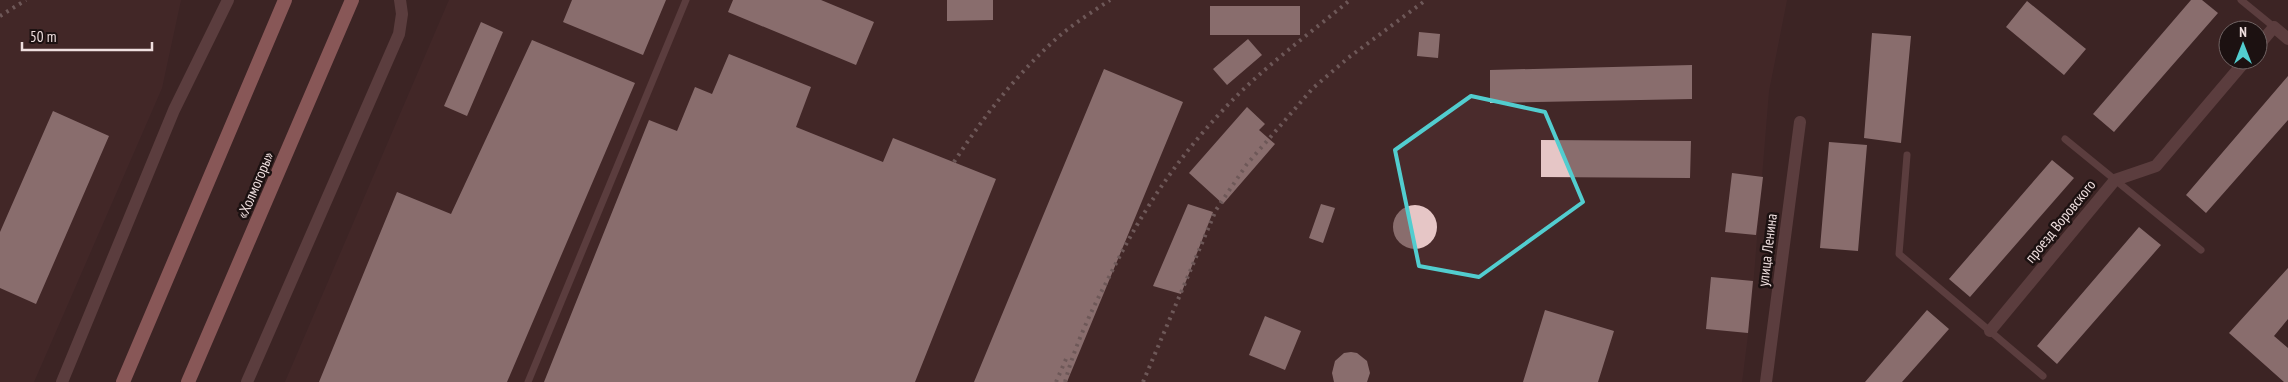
<svg xmlns="http://www.w3.org/2000/svg" width="2288" height="382" font-family="'PT Sans Narrow',sans-serif">
<style>
.built{fill:#4a2b2c}
.building{fill:#e6c6c6}
.lines{fill:none;stroke-linecap:round;stroke-linejoin:round}
.service{stroke:#805c5d;stroke-width:7}
.minor{stroke:#805c5d;stroke-width:12}
.tertiary{stroke:#805c5d;stroke-width:12}
.trunk{stroke:#e49496;stroke-width:14}
.rail{stroke:#ab9898;stroke-width:4;stroke-dasharray:2.5 5;stroke-linecap:butt}
.marked{fill:none;stroke:#52cdcf;stroke-width:4;stroke-linejoin:round}
.labels{text-anchor:middle;dominant-baseline:central;stroke-width:5;stroke-linejoin:round;paint-order:stroke}
.street-label{font-size:15px;fill:#efdfdf;stroke:#1c1111}
</style>
<rect width="100%" height="100%" fill="#3c2425"/>
<!-- built -->
<path class="built" d="M0 0H181L162 88 34 382H0Z
M449 0H1787L1769 91 1751 311 1742 382H285Z"/>
<!-- building -->
<path class="building" d="M572 0H666L643 55 563 22Z
M733 0H821L874 22 856 65 728 12Z
M947 0H993V20L947 21Z
M2191 0H2202L2218 13 2114 132 2093 114Z
M2027 1 2086 49 2064 75 2006 27Z
M1210 6H1300V35H1210Z
M481 22 503 32 467 116 444 106Z
M1419 32 1440 34 1438 58 1417 56Z
M1872 33 1911 36 1901 143 1864 138Z
M1248 39 1262 55 1227 85 1213 69Z
M532 40 635 83 507 382H319L397 192 451 214Z
M729 54 811 87 796 127 883 162 893 138 996 179 915 382H544L649 120 677 131 695 87 712 94Z
M1692 65V99L1490 103V70Z
M1104 69 1183 102 1067 382H974Z
M2288 76V120L2206 213 2186 195Z
M1247 107 1265 124 1259 130 1275 144 1223 204 1189 173Z
M53 111 109 136 36 304 0 288V232Z
M1541 140 1691 141 1690 178 1541 177Z
M1829 142 1867 145 1858 251 1820 248Z
M2052 160 2074 178 1970 297 1949 279Z
M1732 173 1763 177 1756 235 1725 232Z
M1188 204 1213 212 1181 294 1153 286Z
M1321 204 1335 208 1323 243 1309 238Z
M1393 227a22 22 0 1 1 44 0a22 22 0 1 1-44 0Z
M2139 227 2161 245 2057 364 2037 346Z
M2288 268V319L2274 336 2288 348V382H2284L2229 333Z
M1711 277 1753 281 1748 333 1706 329Z
M1545 310 1614 331 1598 382H1523Z
M1927 310 1949 329 1902 382H1865Z
M1265 316 1301 331 1285 370 1249 355Z
M1351 352 1357 353 1367 361 1370 373 1367 382H1334L1332 373 1335 361 1344 353Z"/>
<g class="lines">
<!-- service -->
<path class="service" d="M2241 0 2274 27
M2065 139 2201 250
M1907 155 1899 254 2043 376
M528 382 686 0"/>
<!-- minor -->
<path class="minor" d="M2258 46 2274 27 2288 39
M1990 331 2115 180 2156 166 2246 60
M1766 382 1800 122"/>
<!-- tertiary -->
<path class="tertiary" d="M62 382 174 110 228 0
M247 382 399 34 402 14 400 0"/>
<!-- trunk -->
<path class="trunk" d="M123 382 285 0
M188 382 352 0"/>
<!-- rail -->
<path class="rail" d="M0 16 26 0
M954 162C984 116 1016 75 1057 38 1073 24 1092 12 1110 0
M1056 382 1066 359
M1065 382C1075 345 1091 311 1109 277 1141 213 1174 162 1224 109 1261 69 1308 35 1350 0
M1143 382 1216 210 1247 164 1313 88 1348 58 1426 0"/>
</g>
<!-- marked area -->
<path d="M0 0H2288V382H0ZM1471 96 1545 112 1583 202 1479 277 1419 266 1395 150Z" fill="#3c2425" fill-opacity=".55" fill-rule="evenodd"/>
<path class="marked" d="M1471 96 1545 112 1583 202 1479 277 1419 266 1395 150Z"/>
<g class="labels">
<!-- street labels -->
<g class="street-label">
<text transform="translate(255 185) rotate(-67)">«Холмогоры»</text>
<text transform="translate(2060 221) rotate(-51)">проезд Воровского</text>
<text transform="translate(1767 250) rotate(-83)">улица Ленина</text>
</g>
</g>
<!-- north arrow -->
<g transform="translate(2243 45)"><circle r="24" fill="#1c1111" stroke="#706363"/>
<path d="M0-4L9 19L0 12L-9 19Z" fill="#52cdcf"/>
<text y="-8" font-size="14" font-weight="bold" text-anchor="middle" fill="#efdfdf">N</text>
</g>
<!-- scale -->
<path d="M22 42v8h130v-8" fill="none" stroke="#efdfdf" stroke-width="2.5"/>
<text x="30" y="42" font-size="15" fill="#efdfdf" stroke="#1c1111" stroke-width="4" paint-order="stroke">50 m</text>
</svg>
